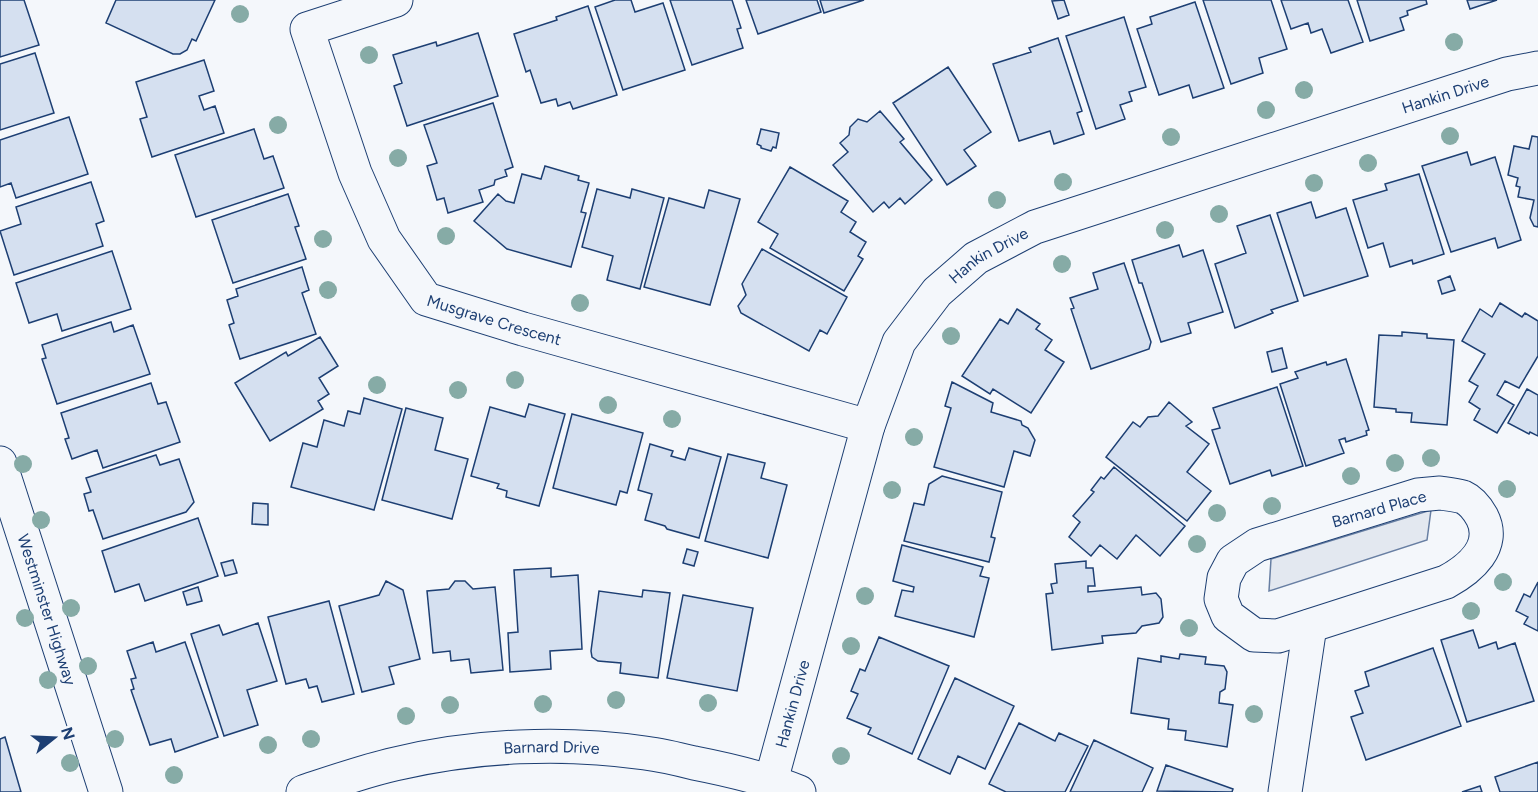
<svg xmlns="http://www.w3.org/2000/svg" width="1538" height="792" font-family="Figtree,sans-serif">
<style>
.parking{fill:#e3e8f0;stroke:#687fa3;stroke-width:1.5}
.building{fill:#d5e0f0;stroke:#1d3f73;stroke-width:1.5}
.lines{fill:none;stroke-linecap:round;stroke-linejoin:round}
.minor-casing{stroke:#1d3f73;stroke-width:35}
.minor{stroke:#f4f7fb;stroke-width:33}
.tree{fill:#86aba6}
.labels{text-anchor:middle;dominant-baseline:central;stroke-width:4.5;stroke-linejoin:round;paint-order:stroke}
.street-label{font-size:16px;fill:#1d3f73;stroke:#f4f7fb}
</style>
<rect width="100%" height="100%" fill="#f4f7fb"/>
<!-- parking -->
<path class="parking" d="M1431 510 1427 540 1269 591 1271 559Z"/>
<!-- building -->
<path class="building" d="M0 0H24L39 45 0 57Z
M116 0H215L196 41 192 39 187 50 180 54H173L106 23Z
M615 0H631L635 12 663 3 685 70 623 90 595 7Z
M670 0H732L741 28 737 29 743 48 692 65Z
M746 0H817L821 12 758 34Z
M820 0H864L824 13Z
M1064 0 1069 15 1058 19 1052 1Z
M1203 0H1271L1287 49 1259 58 1263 73 1231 84Z
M1281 0H1348L1363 42 1331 53 1322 29 1311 33 1308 23 1291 29Z
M1357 0H1426L1427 4 1407 11 1408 15 1400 18 1404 30 1370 41Z
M1467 0H1497L1470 9Z
M1195 2 1224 88 1193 98 1189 85 1159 95 1137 29 1152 24 1150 17Z
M588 6 617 95 573 109 570 102 558 106 556 99 541 103 530 70 526 72 514 34 557 20 556 17Z
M1124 17 1146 87 1129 92 1132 101 1120 105 1125 119 1096 129 1066 36Z
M478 33 498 96 407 126 394 86 402 83 393 55 436 42 437 46Z
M1058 38 1082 111 1077 113 1084 134 1054 144 1050 131 1019 141 993 64 1031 52 1029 48Z
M35 53 54 113 0 130V64Z
M204 60 214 91 199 96 204 110 215 106 224 133 152 157 140 119 147 117 136 82Z
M948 67 991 132 964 150 976 166 947 185 893 103Z
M493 103 513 167 505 170 507 176 495 180 494 185 479 190 483 202 448 213 444 198 437 200 427 166 437 163 424 125Z
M880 111 904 139 900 142 932 180 905 204 900 198 889 208 884 202 873 212 833 165 848 152 840 143 849 135 850 127 858 119 867 122Z
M69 117 88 174 16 198 11 183 0 187V140Z
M254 129 264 159 273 156 284 188 196 217 175 155Z
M761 129 779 133 776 148 773 147 771 151 761 148V146L757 144Z
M1532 136 1538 137V227L1534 226 1530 218 1534 200 1518 197 1520 187 1516 186 1518 178 1508 175 1514 146 1529 149Z
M1467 152 1471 165 1495 157 1521 240 1498 248 1495 238 1451 252 1422 166Z
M545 166 579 176 578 180 589 183 581 212 586 213 571 267 507 249 474 221 498 194 506 201 514 203 522 174 541 179Z
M790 167 848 201 841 212 856 222 850 232 866 242 858 256 863 259 844 291 770 248 778 234 758 222Z
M1419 174 1444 254 1413 264 1412 260 1390 267 1383 243 1368 248 1353 200 1387 190 1385 184Z
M91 182 104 221 96 224 103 246 14 275 0 231 21 224 16 207Z
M597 189 630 198 632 189 664 198 640 289 607 280 613 256 582 247Z
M709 190 740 199 710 305 644 287 669 198 704 208Z
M288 194 299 226 295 227 306 259 233 283 212 220Z
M1311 202 1316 218 1346 208 1368 276 1304 296 1277 213Z
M1270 215 1298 301 1271 310 1273 313 1235 328 1215 264 1246 253 1237 226Z
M1179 245 1183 257 1203 250 1223 312 1188 323 1191 333 1161 342 1142 283H1139L1132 260Z
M762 249 847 297 827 334 820 330 809 351 741 313 738 306 746 295 742 284Z
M112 251 131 309 62 331 57 314 29 323 16 283Z
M1124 263 1151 342 1149 349 1091 369 1071 309 1074 308 1070 298 1098 289 1093 273Z
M302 267 309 290 302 293 316 334 240 359 229 325 234 323 227 300 238 296 236 289Z
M1450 276 1455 290 1442 294 1438 281Z
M1500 303 1522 317 1525 313 1538 321V356L1519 388 1505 381 1497 395 1514 405 1497 433 1474 420 1480 409 1469 402 1478 386 1469 381 1485 354 1462 341 1480 309 1492 317Z
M1017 309 1040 324 1036 329 1052 340 1045 350 1064 362 1031 413 993 389 990 394 962 376 1000 319 1008 324Z
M111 322 114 332 133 325 150 374 57 404 42 359 46 358 42 345Z
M1402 332 1427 334V338L1454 340 1447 425 1411 422 1412 413 1396 412V409L1374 407 1379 335 1402 336Z
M320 337 338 366 319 378 329 394 318 401 323 409 270 441 235 383 286 352 288 356Z
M1282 348 1287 368 1272 372 1267 352Z
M1346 359 1369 430 1366 431 1367 435 1346 442 1345 438 1339 440 1344 453 1306 466 1280 384 1298 378 1295 372 1326 362 1327 365Z
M952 382 993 403 991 412 1021 421 1022 425 1028 428 1035 440 1030 456 1014 451 1004 487 934 467 951 408 945 406Z
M151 383 158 404 166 402 180 442 103 468 97 450 72 459 65 439 69 438 61 413Z
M1277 387 1303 466 1272 476 1270 470 1230 484 1212 430 1220 428 1213 408Z
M1527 389 1538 395V436L1530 432 1529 434 1508 423Z
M364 398 402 409 374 510 291 487 303 443 317 447 324 420 344 426 348 411 360 414Z
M1169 402 1192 422 1186 426 1209 444 1187 472 1211 491 1187 521 1106 457 1133 422 1140 427 1148 417 1158 416Z
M529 404 565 414 539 506 506 497 507 491 497 488 499 484 471 476 490 407 525 417Z
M406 408 443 418 435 450 468 459 452 519 382 500Z
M572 414 643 433 627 493 620 491 616 505 553 488Z
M650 444 673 451 671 456 685 460 689 448 721 457 699 538 667 529 665 526 645 520 652 494 638 490Z
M728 454 765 463 761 478 787 485 768 558 705 541Z
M156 455 160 465 179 459 194 502 186 512 103 539 93 510 89 511 84 494 91 492 86 478Z
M1114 467 1185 526 1160 556 1136 535 1117 559 1100 545 1091 556 1069 537 1080 522 1073 516 1094 492 1091 490 1101 477 1104 479Z
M942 476 1002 492 991 537 995 538 989 562 904 541 914 503 924 505 929 484Z
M253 503 268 504V525L252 524Z
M198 518 218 576 145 601 139 584 115 592 102 551Z
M902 545 983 567 980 576 989 578 974 637 895 616 902 590 913 592 914 587 893 581Z
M687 549 698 552 694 566 683 563Z
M233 560 237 573 225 576 221 563Z
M1086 561V568H1093L1095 586H1088V592L1141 587 1142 595 1156 593 1161 599 1163 617 1159 623 1142 626 1136 633 1102 636 1103 643 1052 650 1046 594 1053 593 1051 584 1057 583 1055 564Z
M551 568V577L578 575 582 649 550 651 551 669 510 672 508 633 518 632 514 570Z
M386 581 403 590 420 659 389 667 394 684 362 692 339 606 379 595Z
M455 581H465L473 589 495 587 503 670 471 673 469 659 451 661 450 651 433 653 427 591 449 589Z
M1538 582V631L1524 624 1528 617 1516 611 1524 594 1530 597Z
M198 587 202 601 187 605 183 592Z
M643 590 670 593 658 678 620 673 621 663 598 661 592 657 591 651 599 591 642 597Z
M683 595 753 608 737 691 667 678Z
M329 601 354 694 322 702 317 686 309 688 306 679 286 684 268 617Z
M258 623 277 681 247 690 258 725 224 736 191 634 219 625 223 635Z
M1473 630 1479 648 1496 642 1498 649 1515 643 1534 701 1467 722 1441 640Z
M879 637 949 666 912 754 868 734 871 728 847 718 858 694 851 691 860 669 865 671Z
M153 642 156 652 185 642 218 737 175 752 171 739 150 745 131 690 134 689 131 679 136 678 127 651Z
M1433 648 1461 726 1366 760 1351 717 1363 713 1355 691 1369 686 1365 672Z
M1180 654 1206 657 1205 664 1224 666 1227 672 1225 689 1220 692 1219 703 1233 705 1227 747 1185 740 1186 731 1168 729 1169 719 1131 713 1138 658 1161 662V656L1179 659Z
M955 678 1014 706 985 769 958 756 950 774 918 759Z
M1019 723 1055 741 1059 733 1088 746 1065 792H1006L989 784Z
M5 737 21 792H0V739Z
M1094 740 1153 768 1142 792H1070Z
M1538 762V792H1500L1495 777Z
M1166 765 1233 789 1232 792 1157 791Z
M1480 786 1482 792H1462Z"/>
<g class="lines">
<defs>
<g id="minor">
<path id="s1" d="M396 0 307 29 355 173 384 239 426 299 523 329 868 426"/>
<path id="s2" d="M0 463 106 792"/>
<path d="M1440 493C1447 494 1456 495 1463 497 1472 501 1477 508 1482 517 1497 546 1470 569 1446 582L1278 636 1254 635 1228 616 1221 599 1224 578 1233 561 1257 545 1418 495Z"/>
<path id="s3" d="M771 781 868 426 899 342 937 292 976 258 1035 227 1507 74 1538 68"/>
<path id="s4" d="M303 792C333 782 364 771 395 764 475 745 563 741 645 753 661 755 678 759 694 763 730 770 765 778 799 792"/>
<path d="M1285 792 1310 626"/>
</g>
</defs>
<!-- minor casing -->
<use href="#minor" class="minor-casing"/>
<!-- minor -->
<use href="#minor" class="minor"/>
</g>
<!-- trees -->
<g class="tree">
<circle cx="240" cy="14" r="9"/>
<circle cx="1454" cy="42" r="9"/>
<circle cx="369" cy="55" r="9"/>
<circle cx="1304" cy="90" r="9"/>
<circle cx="1266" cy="110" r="9"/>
<circle cx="278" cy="125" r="9"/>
<circle cx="1450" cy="136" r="9"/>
<circle cx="1171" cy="137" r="9"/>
<circle cx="398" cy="158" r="9"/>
<circle cx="1368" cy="163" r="9"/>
<circle cx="1063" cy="182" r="9"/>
<circle cx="1314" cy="183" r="9"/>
<circle cx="997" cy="200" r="9"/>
<circle cx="1219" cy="214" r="9"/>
<circle cx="1165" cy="230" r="9"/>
<circle cx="446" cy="236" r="9"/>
<circle cx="323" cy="239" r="9"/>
<circle cx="1062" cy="264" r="9"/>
<circle cx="328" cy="290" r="9"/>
<circle cx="580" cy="303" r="9"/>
<circle cx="951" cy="336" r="9"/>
<circle cx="515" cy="380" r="9"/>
<circle cx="377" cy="385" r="9"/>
<circle cx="458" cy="390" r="9"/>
<circle cx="608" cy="405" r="9"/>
<circle cx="672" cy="419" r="9"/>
<circle cx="914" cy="437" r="9"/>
<circle cx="1431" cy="458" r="9"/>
<circle cx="1395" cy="463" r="9"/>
<circle cx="23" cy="464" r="9"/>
<circle cx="1351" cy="476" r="9"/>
<circle cx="1507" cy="489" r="9"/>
<circle cx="892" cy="490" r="9"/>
<circle cx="1272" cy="506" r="9"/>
<circle cx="1217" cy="513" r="9"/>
<circle cx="41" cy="520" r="9"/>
<circle cx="1197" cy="544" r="9"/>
<circle cx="1503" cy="582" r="9"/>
<circle cx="865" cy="596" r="9"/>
<circle cx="71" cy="608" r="9"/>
<circle cx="1471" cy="611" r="9"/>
<circle cx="25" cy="618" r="9"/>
<circle cx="1189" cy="628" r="9"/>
<circle cx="851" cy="646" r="9"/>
<circle cx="88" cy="666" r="9"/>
<circle cx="48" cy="680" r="9"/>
<circle cx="616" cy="700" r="9"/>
<circle cx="708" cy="703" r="9"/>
<circle cx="543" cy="704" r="9"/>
<circle cx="450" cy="705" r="9"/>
<circle cx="1254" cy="714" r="9"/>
<circle cx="406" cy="716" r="9"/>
<circle cx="115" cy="739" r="9"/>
<circle cx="311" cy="739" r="9"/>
<circle cx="268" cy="745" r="9"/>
<circle cx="841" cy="756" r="9"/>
<circle cx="70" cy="763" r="9"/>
<circle cx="174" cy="775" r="9"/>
</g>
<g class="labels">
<!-- street labels -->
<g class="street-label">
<text stroke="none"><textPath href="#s3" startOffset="1070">Hankin Drive</textPath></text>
<text stroke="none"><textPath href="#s3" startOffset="584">Hankin Drive</textPath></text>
<text stroke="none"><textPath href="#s1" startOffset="462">Musgrave Crescent</textPath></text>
<text transform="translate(1379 509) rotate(-16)">Barnard Place</text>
<text stroke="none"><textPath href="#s2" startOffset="154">Westminster Highway</textPath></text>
<text stroke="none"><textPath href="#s3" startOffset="80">Hankin Drive</textPath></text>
<text stroke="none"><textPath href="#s4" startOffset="254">Barnard Drive</textPath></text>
</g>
</g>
<!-- north arrow -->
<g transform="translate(54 738) rotate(72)" stroke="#f4f7fb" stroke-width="4.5" paint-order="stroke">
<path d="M0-4.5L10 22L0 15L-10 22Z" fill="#1d3f73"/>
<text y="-9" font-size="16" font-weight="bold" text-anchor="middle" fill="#1d3f73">N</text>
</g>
</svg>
